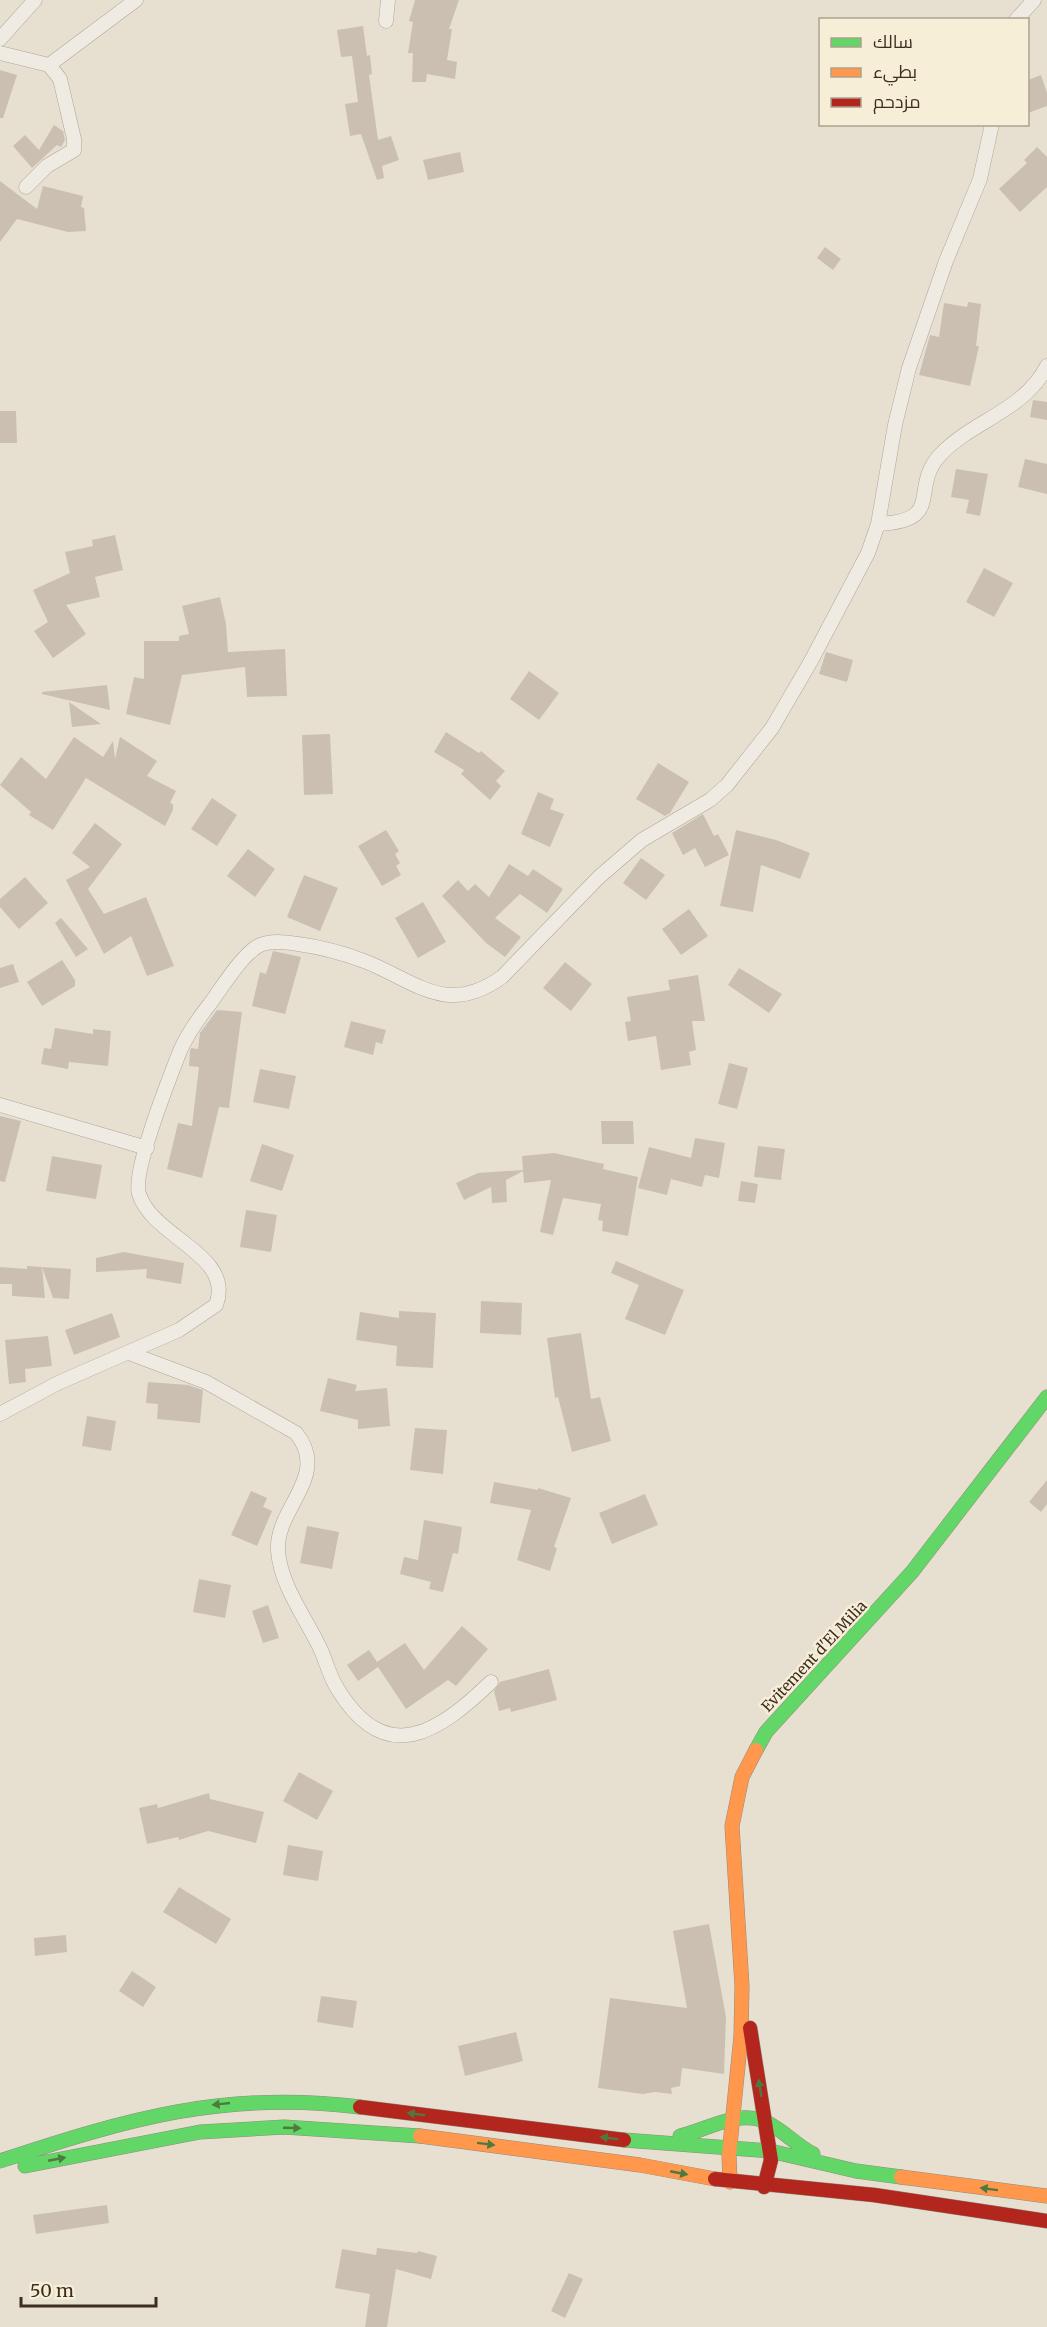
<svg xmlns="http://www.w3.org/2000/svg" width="1047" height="2327" font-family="Merriweather,Cairo,serif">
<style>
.building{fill:#cbbfb2}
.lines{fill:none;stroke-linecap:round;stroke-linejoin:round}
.street-casing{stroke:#ada599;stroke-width:15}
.fast-casing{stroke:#928b80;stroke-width:15}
.slow-casing{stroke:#928b80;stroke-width:15}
.jam-casing{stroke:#928b80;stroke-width:15}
.street{stroke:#efebe3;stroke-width:14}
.fast{stroke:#63d668;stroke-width:14}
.slow{stroke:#ff974d;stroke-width:14}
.jam{stroke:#b3261e;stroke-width:14}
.oneway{fill:#4e7a40}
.labels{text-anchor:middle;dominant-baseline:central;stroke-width:5;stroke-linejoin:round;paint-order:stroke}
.street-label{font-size:15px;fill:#3d2e20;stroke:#f7eed8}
</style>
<rect width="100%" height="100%" fill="#e7e0d1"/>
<!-- building -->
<path class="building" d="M415 0H459L449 29H452L447 60 457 62 455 79 427 74 426 82H412L413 53H408L413 22 409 21Z
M363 26 367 56 370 55 372 74 369 75 378 140 391 136 399 160 382 166 384 178 377 180 361 134 350 136 345 104 358 102 352 56 341 57 337 30Z
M0 70 17 75 3 118H0Z
M1041 75 1047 93V106L1028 113V80Z
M54 125 63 131 65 140 61 147 57 145 32 168 13 146 25 135 39 150Z
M1037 147 1047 157V187L1020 212 999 189 1027 163 1024 160Z
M460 152 464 172 428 180 423 160Z
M0 181 37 209 43 186 83 196 81 207 84 208 86 231 68 232 17 219 0 242Z
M825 247 841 259 833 270 817 258Z
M968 302 981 304 976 346H979L970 386 919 375 930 335 939 337 944 303 967 307Z
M1033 400 1047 402V420L1030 417Z
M0 411H16L17 443H0Z
M1025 459 1047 464V494L1018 487Z
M956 469 988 474 980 516 966 513 969 500 951 497Z
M115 535 123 570 95 577 100 597 66 605 86 634 53 658 34 631 48 622 33 590 70 573 65 552 93 546 92 540Z
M984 568 1013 583 994 617 966 602Z
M220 597 226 624 228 652 285 649 287 696 247 697 245 667 182 675 170 725 126 714 134 677 144 679V641H179V636L189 634 182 606Z
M826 652 853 660 847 682 819 674Z
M529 671 559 693 539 720 510 699Z
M107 685 110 710 42 694V692Z
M69 702 101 724 72 727Z
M446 732 479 753 481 751 505 771 496 781 501 786 490 800 461 774 464 770 434 752Z
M330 734 333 794 304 795 302 735Z
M74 737 103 757 113 741 115 759 120 737 157 761 147 776 176 791 170 803 173 804V810L165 826 86 778 53 830 29 815 31 812 0 785 21 757 46 779Z
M658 763 689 782 670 813 665 816 636 799Z
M538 792 554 799 550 809 564 814 550 847 521 834Z
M212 798 237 815 217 846 191 829Z
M703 814 714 836 718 834 729 855 705 867 695 848 683 855 672 833Z
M95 823 122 844 88 889 104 914 146 897 174 966 147 976 131 936 104 954 66 880 90 867 72 853Z
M386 830 399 851 395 854 400 863 396 866 401 875 382 886 358 846Z
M736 830 776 840 810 853 800 879 761 865 753 912 720 906Z
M248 849 275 869 255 897 227 876Z
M641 858 665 875 646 900 623 883Z
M509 864 528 876 533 869 563 889 547 913 520 894 495 918 521 937 505 957 486 943 442 896 458 880 468 891 475 884 489 897Z
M304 875 338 888 320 931 287 917Z
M25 877 48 903 19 929 0 907V899Z
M423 902 446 942 418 958 395 918Z
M689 909 708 936 681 955 662 929Z
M61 918 88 949 76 957 55 923Z
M273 951 301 957 285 1014 252 1006 260 972 266 974Z
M62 960 75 980V986L42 1006 27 982Z
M565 962 592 984 571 1011 543 988Z
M13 964 19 982 0 988V968Z
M739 968 782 994 769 1013 728 985Z
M698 975 705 1021H692L696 1050 689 1052 691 1065 661 1070 656 1036 628 1041 625 1022 631 1021 627 997 670 990 668 980Z
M217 1010 242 1012 229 1108 219 1107 202 1178 167 1169 178 1123 192 1126 199 1067 189 1066 190 1051 191 1048 198 1049 200 1033Z
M351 1021 386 1030 382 1044 376 1042 373 1055 344 1047Z
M55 1028 93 1034V1029L111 1031 108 1066 69 1062 68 1069 41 1064 44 1048 51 1049Z
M729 1063 748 1068 737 1109 718 1104Z
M260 1069 296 1076 289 1109 253 1102Z
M0 1116 21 1121 5 1182 0 1181Z
M601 1121H633L634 1144H602Z
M695 1138 725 1143 719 1178 705 1175 702 1187 671 1179 667 1195 638 1188 649 1147 691 1158Z
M262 1144 294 1155 282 1191 250 1181Z
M758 1146 785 1149 781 1180 754 1177Z
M554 1153 604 1164 603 1169 638 1177 628 1236 602 1231 603 1221 598 1220 601 1204 563 1198 553 1235 540 1232 551 1180 524 1183 523 1171 506 1180 507 1202 492 1203 491 1187 464 1200 456 1183 478 1173 523 1170 522 1156Z
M52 1156 102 1165 96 1199 46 1191Z
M741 1181 758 1184 755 1203 738 1201Z
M246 1210 277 1215 271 1252 240 1247Z
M124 1252 184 1263 181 1284 146 1278 147 1269 96 1272V1258Z
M616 1261 684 1290 665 1335 625 1319 639 1285 611 1273Z
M27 1266 42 1267 45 1298 12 1296V1284H0V1267L27 1269Z
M42 1267 71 1269 69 1299 53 1298Z
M481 1301 522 1303 521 1335 480 1333Z
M399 1311 436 1313 433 1368 396 1366 397 1346 356 1340 360 1312 399 1318Z
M112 1313 120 1337 74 1355 65 1330Z
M581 1333 591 1399 600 1397 611 1441 572 1452 558 1397 555 1398 547 1338Z
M48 1336 52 1366 25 1369 26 1382 9 1384 5 1340Z
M328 1378 357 1385 355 1391 387 1388 390 1426 358 1429V1420L320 1411Z
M148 1382 188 1385 203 1390 200 1423 157 1419 158 1404 146 1403Z
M87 1416 116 1421 111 1451 82 1446Z
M415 1428 447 1430 443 1474 410 1470Z
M1047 1480V1504L1041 1512 1029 1502Z
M494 1482 538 1490V1488L571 1498 554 1547 557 1548 550 1571 517 1560 531 1510 490 1503Z
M251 1491 267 1498 263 1507 272 1511 257 1546 231 1535Z
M645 1494 658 1525 612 1544 599 1513Z
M424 1520 462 1527 458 1554 453 1553 443 1592 429 1589 431 1582 400 1574 404 1557 418 1560Z
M307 1526 339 1532 332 1569 300 1563Z
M199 1579 231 1585 225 1618 193 1612Z
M268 1605 279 1638 263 1643 252 1611Z
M462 1626 488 1649 456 1686 448 1680 406 1709 378 1667 358 1681 347 1665 369 1650 377 1662 405 1643 424 1670Z
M549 1669 557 1700 511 1712 510 1708 499 1711 494 1691 500 1682Z
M299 1772 333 1791 317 1820 283 1801Z
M209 1793 210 1799 264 1812 256 1843 208 1831 179 1840 178 1837 147 1844 139 1808 157 1804 158 1808Z
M288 1845 323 1851 318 1881 283 1875Z
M179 1887 231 1919 216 1944 163 1912Z
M709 1924 726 2017 724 2074 682 2068 680 2086 671 2088 672 2094 655 2092 643 2094 598 2088 610 1998 687 2008 673 1931Z
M66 1935 67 1952 35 1956 34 1938Z
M132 1971 156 1987 143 2007 119 1991Z
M321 1996 357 2001 353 2028 317 2022Z
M516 2032 523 2061 465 2076 458 2046Z
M107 2205 109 2223 36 2234 33 2215Z
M377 2248 417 2253 418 2251 437 2256 431 2279 396 2269 387 2327H365L370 2294 335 2288 342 2249 376 2255Z
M569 2273 583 2279 565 2318 551 2311Z"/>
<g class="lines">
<defs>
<path id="street" d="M1016 20 1034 0
M386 21 388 0
M0 39 35 0
M0 53 49 65 136 0
M26 187 47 166 74 150V139L60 79 49 65
M878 524C946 521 909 489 940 455 973 420 1024 411 1047 366
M0 1105 147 1148
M129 1353 206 1382 296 1433C331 1476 275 1508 278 1551 281 1586 304 1615 319 1646 326 1660 329 1675 337 1688 386 1769 439 1732 491 1682
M0 1414 58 1383 179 1330 216 1305C235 1255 153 1238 139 1194 132 1171 170 1077 180 1051 187 1035 198 1019 209 1005 221 989 241 956 258 946 270 940 285 942 298 944 320 947 343 953 364 961 416 981 446 1017 502 977L599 877 642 840 710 800 727 785 772 728 811 661 868 553 878 524 895 425 909 368 946 261 980 179 992 124"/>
<path id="fast" d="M756 1750 766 1732 912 1572 1047 1397
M680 2136C707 2130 738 2109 766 2122 783 2130 796 2145 813 2154
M624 2140 770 2151 856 2171 901 2177
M0 2161C127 2119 225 2090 360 2107
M25 2166 200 2132 284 2127 420 2136"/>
<path id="slow" d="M420 2136 640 2165 715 2179
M901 2177 1047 2196
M730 2182 729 2155 741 2036 742 1986 732 1826 742 1777 756 1750"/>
<path id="jam" d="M750 2028 771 2160 764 2187
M360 2107 624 2140
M715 2179 874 2195 1047 2221"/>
</defs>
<!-- street casing -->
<use href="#street" class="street-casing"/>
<!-- fast casing -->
<use href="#fast" class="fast-casing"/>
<!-- slow casing -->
<use href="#slow" class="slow-casing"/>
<!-- jam casing -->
<use href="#jam" class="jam-casing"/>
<!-- street -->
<use href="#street" class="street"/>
<!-- fast -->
<use href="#fast" class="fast"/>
<!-- slow -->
<use href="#slow" class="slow"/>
<!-- jam -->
<use href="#jam" class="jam"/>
</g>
<!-- one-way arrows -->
<defs><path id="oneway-solid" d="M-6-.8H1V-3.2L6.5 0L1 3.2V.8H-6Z" transform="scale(1.5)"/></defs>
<g class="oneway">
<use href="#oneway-solid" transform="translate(760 2088) rotate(-99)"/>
<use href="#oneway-solid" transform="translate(221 2104) rotate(174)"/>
<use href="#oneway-solid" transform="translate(416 2114) rotate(-173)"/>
<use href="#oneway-solid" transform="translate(292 2128) rotate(2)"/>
<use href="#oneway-solid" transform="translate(609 2138) rotate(-173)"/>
<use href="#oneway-solid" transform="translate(486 2144) rotate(7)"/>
<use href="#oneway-solid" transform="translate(57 2159) rotate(-11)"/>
<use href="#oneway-solid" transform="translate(679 2173) rotate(11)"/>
<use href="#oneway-solid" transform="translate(989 2189) rotate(-173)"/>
</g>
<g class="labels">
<!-- street labels -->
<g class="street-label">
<text transform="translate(814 1656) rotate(-47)">Evitement d'El Milia</text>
</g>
</g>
<!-- legend -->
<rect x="819" y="18" width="210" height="108" fill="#f7eed8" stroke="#ada18e" stroke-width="1.5"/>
<rect x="831" y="38" width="30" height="9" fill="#63d668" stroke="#ada18e" stroke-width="1.5"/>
<text x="873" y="48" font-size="18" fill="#3d2e20">سالك</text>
<rect x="831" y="68" width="30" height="9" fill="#ff974d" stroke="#ada18e" stroke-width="1.5"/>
<text x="873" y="78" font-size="18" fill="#3d2e20">بطيء</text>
<rect x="831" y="98" width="30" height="9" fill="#b3261e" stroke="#ada18e" stroke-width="1.5"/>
<text x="873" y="108" font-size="18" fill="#3d2e20">مزدحم</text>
<!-- scale -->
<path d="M21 2297v9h135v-9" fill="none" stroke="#3d2e20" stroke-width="3"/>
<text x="30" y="2297" font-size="18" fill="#3d2e20" stroke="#f7eed8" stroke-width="4.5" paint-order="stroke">50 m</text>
</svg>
